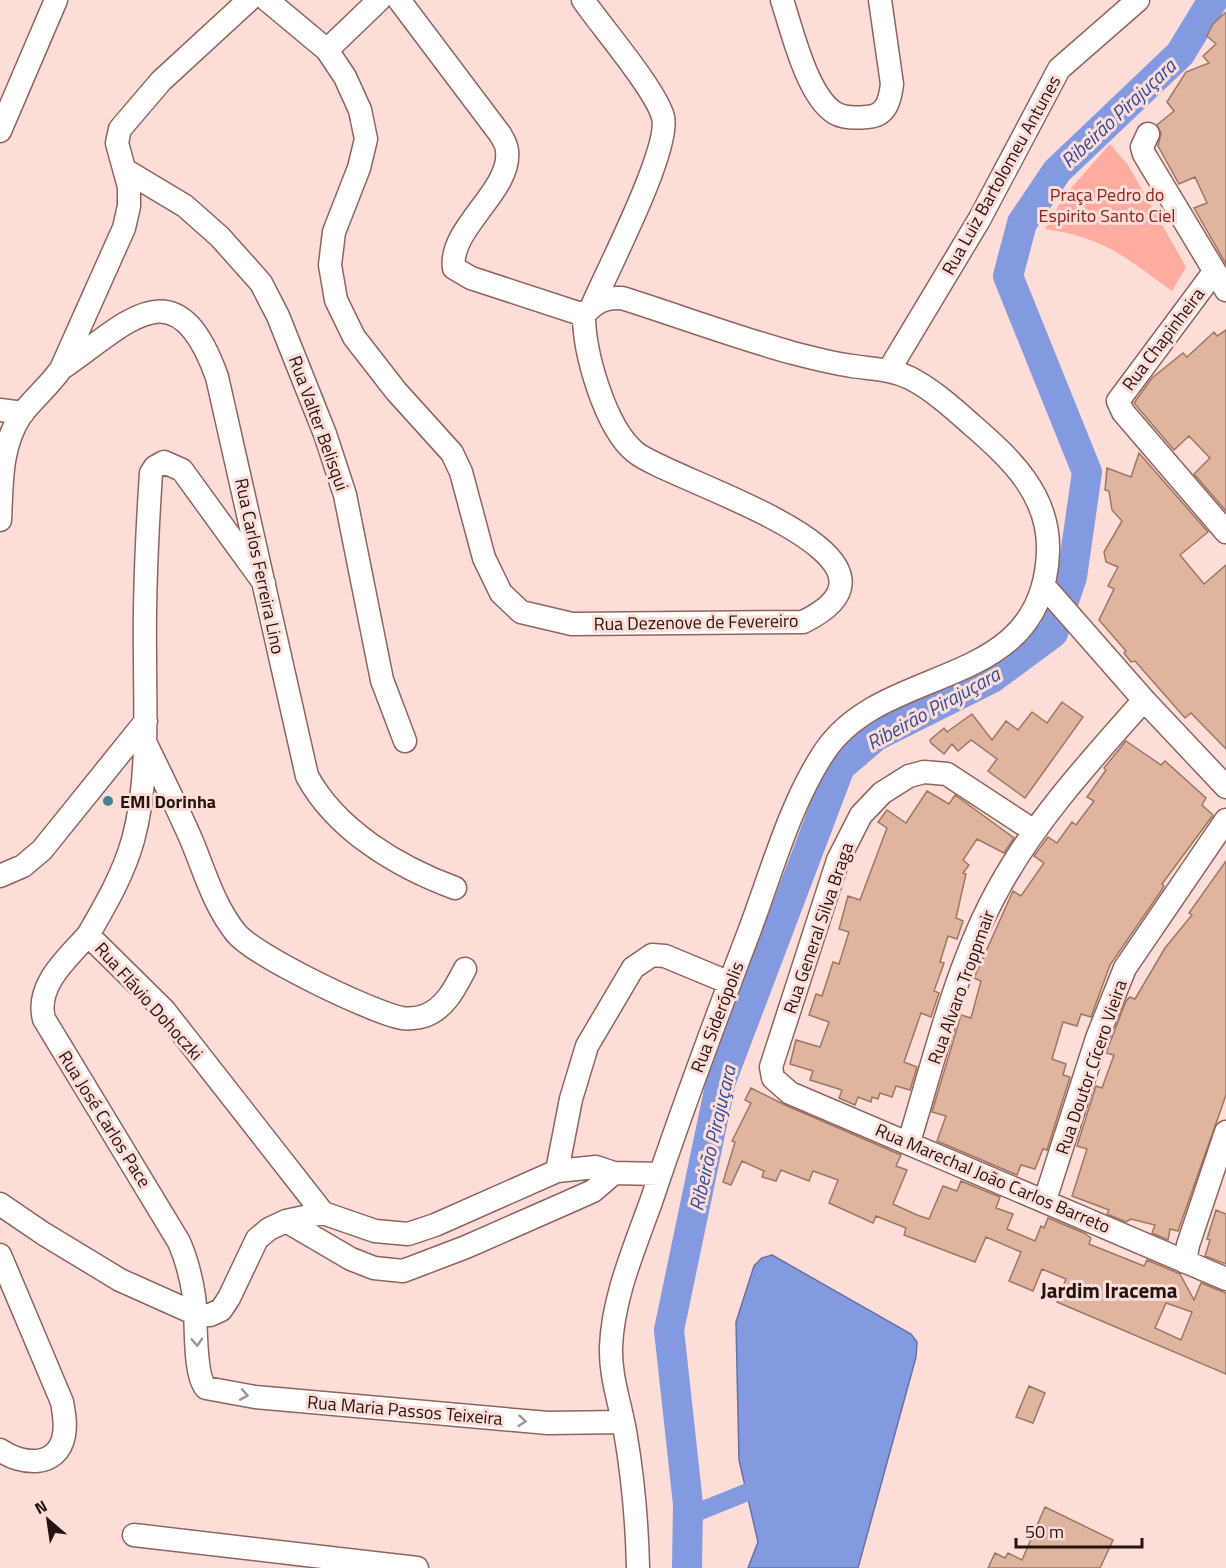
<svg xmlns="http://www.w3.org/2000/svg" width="1226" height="1568" font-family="'Titillium Web',sans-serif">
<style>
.green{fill:#fdac9f}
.water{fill:#839ae0;stroke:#6772a2;stroke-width:1.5}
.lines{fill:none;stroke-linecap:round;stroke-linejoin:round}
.canal{stroke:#839ae0;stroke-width:18}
.river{stroke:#839ae0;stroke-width:30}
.building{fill:#e0b59f;stroke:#9e7661;stroke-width:1.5;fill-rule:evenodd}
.minor-casing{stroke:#90645d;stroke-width:25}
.minor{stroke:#fff;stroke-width:22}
.oneway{stroke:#9d9594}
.poi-dot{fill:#3f8590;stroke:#fcddd8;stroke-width:2}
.labels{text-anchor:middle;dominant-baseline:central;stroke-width:6;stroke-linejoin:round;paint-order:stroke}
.street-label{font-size:18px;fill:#261412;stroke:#fcddd8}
.park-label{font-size:18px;fill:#8b271d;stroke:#fcddd8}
.poi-label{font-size:18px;font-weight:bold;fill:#261412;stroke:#fcddd8;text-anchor:start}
.water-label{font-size:20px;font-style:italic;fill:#364c9e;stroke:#fcddd8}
.quarter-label{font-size:21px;font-weight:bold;fill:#261412;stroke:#fcddd8}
</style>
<rect width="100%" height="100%" fill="#fcddd8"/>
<!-- green -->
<path class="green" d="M1110 144 1128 165 1186 267 1172 291C1125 257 1105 238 1045 229L1064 196Z"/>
<!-- water -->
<path class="water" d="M772 1255 911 1334 917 1342 916 1357 858 1568H748L758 1542 739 1460 736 1322 754 1266 762 1258Z"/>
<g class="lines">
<!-- canal -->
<path class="canal" d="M688 1516 770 1483"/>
<!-- river -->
<path class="river" d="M687 1568 688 1504 669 1330 721 1081 840 767 876 736 992 678 1053 633 1072 577 1087 472 1008 276 1022 223 1057 171 1180 54 1213 0"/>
</g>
<!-- building -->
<path class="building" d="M1226 12V264L1194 208 1207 203 1195 177 1179 184 1158 146 1161 133 1157 125 1174 111 1167 102 1186 72 1209 63 1203 56 1216 44 1207 36 1213 24Z
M1226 330V511L1194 474 1210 458 1189 436 1174 450 1134 403 1152 378 1183 353 1187 357 1214 332 1217 336Z
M1139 453 1208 532 1180 555 1204 584 1226 565V749L1191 713 1185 718 1135 661 1131 662 1124 653 1126 651 1099 620 1114 589 1108 586 1118 567 1106 562 1104 552 1122 521 1112 510 1109 491 1105 490 1107 468 1131 477Z
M1062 702 1083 717 1025 798 988 771 997 759 971 740 958 751 952 744 944 754 931 743 930 740 944 728 947 732 972 714 992 740 1006 721 1018 730 1032 712 1047 723Z
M1126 741 1161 765 1165 761 1206 798 1202 805 1213 815 1162 884 1164 886 1161 891 1110 965 1091 1017 1081 1014 1077 1026 1063 1022 1052 1059 1066 1064 1063 1075 1070 1077 1047 1150 1043 1149 1035 1169 1021 1165 1017 1175 937 1141 946 1116 932 1112 961 1015 971 1018 981 981 974 978 1013 891 1021 896 1044 863 1034 856 1048 837 1057 843 1072 822 1076 825 1094 801 1087 797 1106 770 1104 768Z
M927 791 949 804 955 795 1014 838 1004 853 977 839 963 860 969 865 963 873 966 874 956 918 963 921 957 939 948 936 940 962 944 963 934 991 939 993 931 1017 921 1013 904 1062 917 1067 910 1090 896 1086 892 1097 880 1093 878 1099 872 1097 871 1102 858 1097 855 1105 839 1098 842 1090 810 1080 813 1071 790 1064 796 1040 820 1047 829 1022 809 1015 816 994 822 996 833 962 839 964 849 932 839 929 848 896 860 900 887 828 878 822 887 810 906 823Z
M1226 861V1095L1178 1231 1170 1229 1168 1240 1152 1233 1155 1225 1131 1219 1126 1222 1107 1214 1109 1210 1072 1196 1087 1149 1077 1146 1096 1086 1102 1088 1114 1055 1106 1053 1126 1001 1130 997 1135 999 1165 948 1192 915 1189 913Z
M751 1088 785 1105 901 1155 896 1166 907 1170 893 1204 917 1215 929 1219 943 1186 957 1191 961 1181 1000 1197 996 1208 1013 1214 1007 1229 1035 1241 1041 1226 1044 1228 1048 1218 1084 1233 1091 1238 1089 1244 1144 1266 1147 1260 1180 1274 1194 1300 1201 1283 1226 1293V1374L1057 1302 1066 1279 1042 1269 1033 1291 1009 1281 1021 1252 986 1237 975 1262 904 1235 906 1228 876 1216 873 1223 829 1203 838 1180 813 1171 809 1181 781 1170 776 1181 762 1177 764 1171 742 1161 731 1185 723 1182 735 1142 732 1141 751 1103 745 1100ZM1166 1303 1192 1312 1181 1340 1155 1328Z
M1216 1210 1226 1214V1264L1205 1256 1210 1240 1207 1239Z
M1029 1386 1045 1393 1033 1423 1016 1417Z
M1045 1507 1113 1540 1100 1568H988L995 1553 1005 1558 1008 1553 1022 1560Z"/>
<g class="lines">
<defs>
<path id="minor" d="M267 0 327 50 345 77 360 110 366 139 359 168 334 232 330 265 336 300 354 337 396 391 452 453 461 472 484 558 501 593 521 612 572 624 803 622C938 556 669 481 635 452 605 427 584 353 584 315 595 302 605 297 622 298 679 316 735 337 793 353 812 358 832 363 852 366 872 369 891 369 910 378 933 390 953 408 972 425 1011 459 1050 495 1048 552 1043 693 886 661 825 751 790 803 771 874 749 932 715 1021 682 1109 652 1199 635 1247 613 1296 611 1347 610 1376 620 1403 625 1431 633 1477 637 1522 638 1568
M399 0 500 134C503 139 507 145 507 151 512 190 448 229 454 268L471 278 584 315
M583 0C601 26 656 90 663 117 671 148 608 269 593 304
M782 0C792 30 807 96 835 113 843 118 857 118 867 117 886 116 890 101 892 84L880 0
M327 50 379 0
M0 131 56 0
M1148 134 1142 147 1144 154 1226 290
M125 170 185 206 220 237 261 283 278 316 325 434 345 495 382 680 405 741
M1214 272 1118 401 1123 412 1226 532
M61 369C127 324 176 262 217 377L307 776C336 830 398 867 455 888
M889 370 979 220 1059 69 1138 0
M0 410 23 413
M0 520C2 483 0 447 21 415 33 399 49 386 61 369L124 228 129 206V187L117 143 120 129 161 81 249 0
M264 583 182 470 164 462 155 467 151 473C147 534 144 594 145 655 145 716 149 781 133 840 123 875 106 904 88 935L164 1010 323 1213
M1044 586 1144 700 1226 787
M146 744C161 775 177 807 191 839 204 870 214 906 236 933 255 956 371 1012 402 1018 408 1019 418 1018 424 1016 445 1009 455 988 465 969
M1034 831 947 774 924 772 909 776 882 793 861 815 838 860 771 1067 773 1078 790 1093 1226 1279
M0 876 23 866 42 850 146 721
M88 935C68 958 35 985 44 1019L179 1242C187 1260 191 1277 194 1296 197 1317 193 1374 206 1388L255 1397 548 1423 623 1422
M909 1142C935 1057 957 961 1001 884 1039 816 1093 758 1144 700
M557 1171 571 1099 587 1046 633 968 652 955 665 956 730 983
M1045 1200 1097 1038 1125 968 1226 820
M0 1204 44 1234 120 1280 196 1314 210 1315 221 1310 229 1298 257 1239 269 1229 286 1221 323 1213 375 1231 408 1234 435 1225 557 1171 596 1167 614 1173 660 1174
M286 1221 351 1259 374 1268 403 1271 466 1247 566 1203 593 1191 614 1173
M0 1255 62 1402C64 1413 66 1424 64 1435 58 1469 21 1465 0 1450
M1185 1262 1188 1245 1226 1132
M134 1535 417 1568"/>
</defs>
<!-- minor casing -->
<use href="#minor" class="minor-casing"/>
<!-- minor -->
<use href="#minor" class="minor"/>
</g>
<!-- one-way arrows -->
<defs><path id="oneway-chevron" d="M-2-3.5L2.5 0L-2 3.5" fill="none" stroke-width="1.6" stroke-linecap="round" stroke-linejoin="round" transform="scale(1.5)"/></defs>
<g class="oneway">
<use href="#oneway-chevron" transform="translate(197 1342) rotate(87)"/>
<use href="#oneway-chevron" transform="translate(244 1395) rotate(10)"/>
<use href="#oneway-chevron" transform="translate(522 1421) rotate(5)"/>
</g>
<!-- markers -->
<circle class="poi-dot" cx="108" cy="801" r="6"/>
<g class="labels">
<!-- street labels -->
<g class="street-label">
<text transform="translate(1001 175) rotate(-61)">Rua Luiz Bartolomeu Antunes</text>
<text transform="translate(1163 339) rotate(-53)">Rua Chapinheira</text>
<text transform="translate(319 423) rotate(70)">Rua Valter Belisqui</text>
<text transform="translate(260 566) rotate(78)">Rua Carlos Ferreira Lino</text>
<text transform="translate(696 622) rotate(-1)">Rua Dezenove de Fevereiro</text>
<text transform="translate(818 928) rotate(-71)">Rua General Silva Braga</text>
<text transform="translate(961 987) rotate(-70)">Rua Alvaro Troppmair</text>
<text transform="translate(149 1001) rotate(48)">Rua Flávio Dohoczki</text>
<text transform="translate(717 1017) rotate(-69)">Rua Siderópolis</text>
<text transform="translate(1091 1067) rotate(-71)">Rua Doutor Cícero Vieira</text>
<text transform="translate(105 1119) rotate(58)">Rua José Carlos Pace</text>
<text transform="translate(993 1178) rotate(23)">Rua Marechal João Carlos Barreto</text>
<text transform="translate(405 1410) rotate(5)">Rua Maria Passos Teixeira</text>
</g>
<!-- park labels -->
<g class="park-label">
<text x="1107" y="194">Praça Pedro do<tspan x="1107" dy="21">Espirito Santo Ciel</tspan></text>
</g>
<!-- poi labels -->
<g class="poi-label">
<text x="120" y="801">EMI Dorinha</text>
</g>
<!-- water labels -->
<g class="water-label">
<text transform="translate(1118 113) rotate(-43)">Ribeirão Pirajuçara</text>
<text transform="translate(933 708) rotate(-29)">Ribeirão Pirajuçara</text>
<text transform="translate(712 1138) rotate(-77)">Ribeirão Pirajuçara</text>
</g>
<!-- quarter labels -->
<g class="quarter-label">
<text x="1109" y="1290">Jardim Iracema</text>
</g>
</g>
<!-- north arrow -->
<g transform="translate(48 1520) rotate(331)" stroke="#fcddd8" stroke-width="4.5" paint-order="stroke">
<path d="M0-4.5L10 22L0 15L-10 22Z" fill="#261412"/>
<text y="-9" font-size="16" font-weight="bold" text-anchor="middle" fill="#261412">N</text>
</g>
<!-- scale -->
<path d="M1016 1538v9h126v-9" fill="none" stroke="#261412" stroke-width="3"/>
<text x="1025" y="1538" font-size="18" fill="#261412" stroke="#fcddd8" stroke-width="4.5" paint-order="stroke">50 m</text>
</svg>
